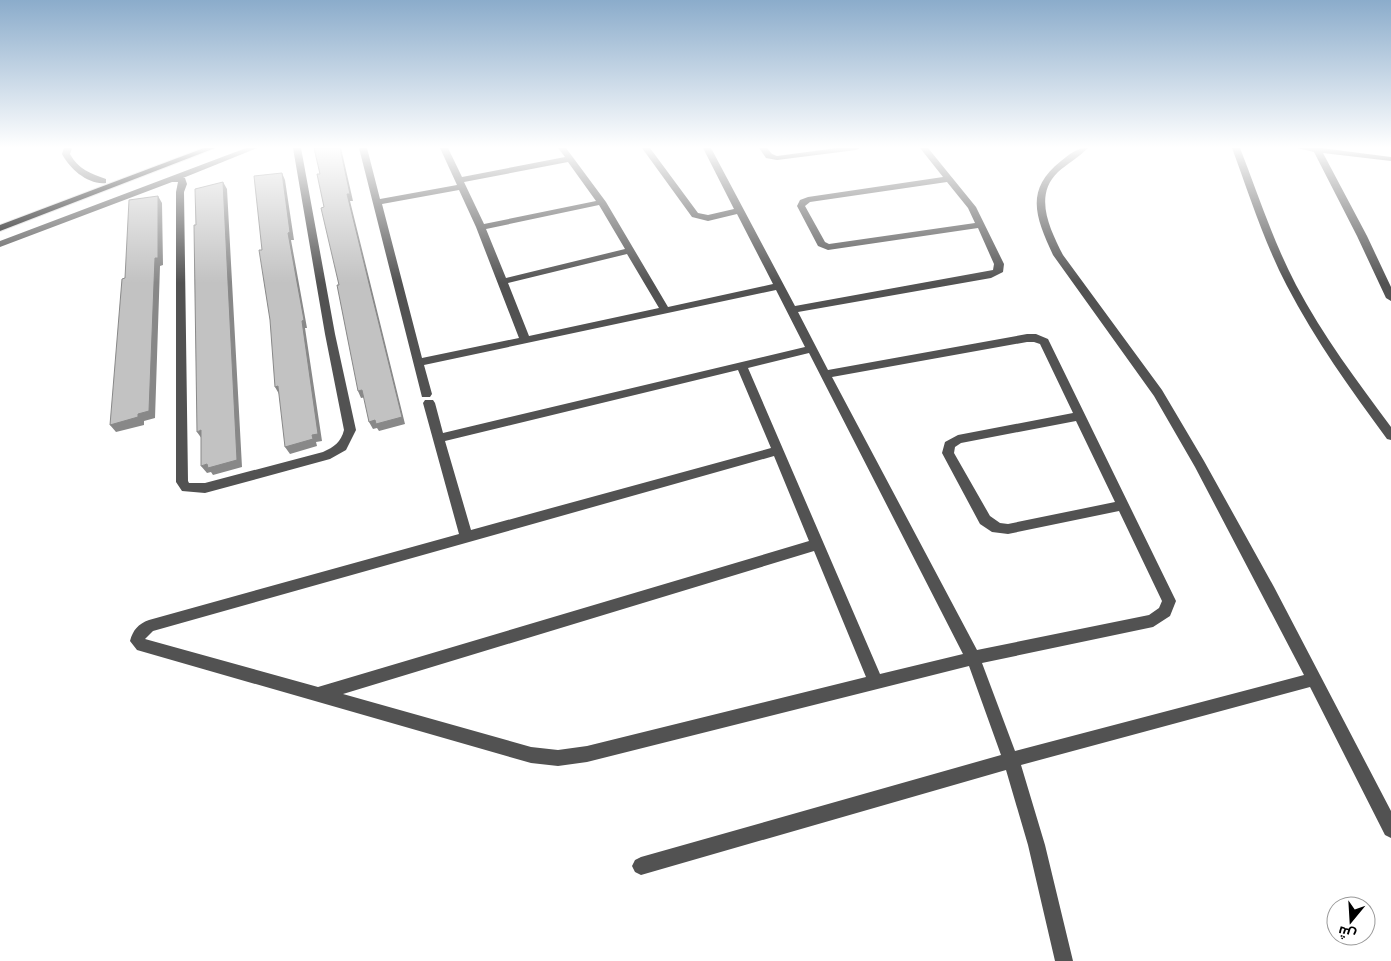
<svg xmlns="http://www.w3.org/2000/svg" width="1391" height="961" font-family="'Archivo Narrow',Cairo,sans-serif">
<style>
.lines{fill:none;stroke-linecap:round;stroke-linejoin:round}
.major-casing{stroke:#dbdbdb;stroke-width:2}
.minor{fill:#525252;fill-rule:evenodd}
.major{fill:#000;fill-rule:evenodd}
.shaded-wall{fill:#888}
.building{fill:#c2c2c2;stroke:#888}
</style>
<rect width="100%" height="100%" fill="#fff"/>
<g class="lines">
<defs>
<path id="major" d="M204 148H215L0 231V225Z"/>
</defs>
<!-- major casing -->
<use href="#major" class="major-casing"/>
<!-- minor -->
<path class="minor" d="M64 148H72L70 154C78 169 91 174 106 179V183C88 185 70 169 62 154Z
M246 148H257L183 178H185L187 184 184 192 188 481 189 483H205L323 452C334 447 341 442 344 430L325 334 293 148H301L335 334 356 430 346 450 330 459 205 493 182 491 176 482V192L178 182H172L0 247V241Z
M359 148H367L380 199 457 185 440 148H448L462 177 565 157 558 148H566L606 202 668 307 773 284 737 214 708 221 692 217 642 148H650L698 213 708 215 734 209 703 148H711L795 306 993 270 994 264 978 228 828 250 818 246 797 206 800 200 808 197 943 177 920 148H928L976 207 1004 264 1003 272 991 278 798 312 828 370 1027 334H1036L1048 339 1176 601 1170 616 1153 627 982 663 1015 751 1304 675 1195 467 1154 396 1053 255C1036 218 1024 190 1061 161 1070 154 1076 148 1088 148 1079 157 1067 164 1058 172 1033 196 1050 229 1063 255L1162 390 1204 461 1274 587 1391 811V838L1385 835 1310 687 1021 765 1045 845 1073 961H1055L1028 845 1006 770 641 875 635 872 632 866 635 860 641 857 1001 755 969 666 587 762 558 766 531 763 137 650 130 641C133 630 138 624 149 620L459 534 423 403 425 400H433L435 403 443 433 805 347 776 290 424 365 432 394 430 397H422ZM568 162 596 201 484 224 464 182ZM947 182 968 208 975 223 829 244 825 242 805 206 810 202ZM459 190 476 227 519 338 422 358 382 204ZM599 205 625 249 506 278 486 229ZM627 254 659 308 529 336 508 283ZM1027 342H1034L1040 344 1073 413 958 435 945 442 942 453 980 524 992 532 1008 534 1119 511 1162 601 1159 608 1149 615 977 650 832 377ZM809 353 963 654 880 674 748 368ZM738 370 771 448 471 530 445 441ZM1076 421 1115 502 1008 524 1000 523 990 516 954 453 955 447 961 443ZM774 456 809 541 318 687 145 639 153 631ZM814 551 866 677 587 746 558 750 531 747 343 694Z
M759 148H767L772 154 777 156 837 148H860L856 150 777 160 766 158Z
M1232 148H1240C1258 194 1273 241 1296 285 1323 336 1357 381 1391 427V440L1387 439C1351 390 1315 340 1287 286 1264 242 1249 194 1232 148Z
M1297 148H1321L1391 157V161L1323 153 1367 236 1391 287V301L1386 298 1357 236 1314 152Z"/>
<!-- major -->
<use href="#major" class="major"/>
</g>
<!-- shaded-wall -->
<path class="shaded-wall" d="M340 148H341L353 201H350L405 424 379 431 377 428 373 429 369 422 347 194Z
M282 173 285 180 294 240H291L307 328H305L322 441 316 442 317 446 290 454 285 447 288 233Z
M223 182 227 189 242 467 213 475 211 472 207 473 201 466 207 464Z
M158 196 162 203 163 265 160 266 155 418 144 421V425L116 432 110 425 155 258Z
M278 386 279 394 275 387Z
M362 390 366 397 361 398 358 391Z
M201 430 202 439 197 432Z"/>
<!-- building -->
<path class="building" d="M314 148H340L350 194H347L402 417 376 424 375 420 369 422 362 390 358 391 337 285H339L321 208 324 207 317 174H320Z
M282 173 290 232 288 233 304 320 302 321 318 434 312 435 313 439 285 447 278 386 275 387 270 320 259 250H262L254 176Z
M223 182 237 460 208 468 207 464 201 466V430L197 432 194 225H196L195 189Z
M158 196V258H155L149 411 138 414V417L110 425 122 279 125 278 129 200Z"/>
<!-- sky -->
<linearGradient id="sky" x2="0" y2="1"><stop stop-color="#8baccb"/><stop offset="0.52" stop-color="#fff"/><stop offset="1" stop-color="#fff" stop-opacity="0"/></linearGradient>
<rect width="1391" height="283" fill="url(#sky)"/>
<!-- north arrow -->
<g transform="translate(1351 921) rotate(198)"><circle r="24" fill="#ffffff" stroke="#999999"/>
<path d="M0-4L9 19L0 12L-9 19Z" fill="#000000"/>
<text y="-8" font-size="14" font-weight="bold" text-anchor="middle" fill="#000000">ش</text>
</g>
</svg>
